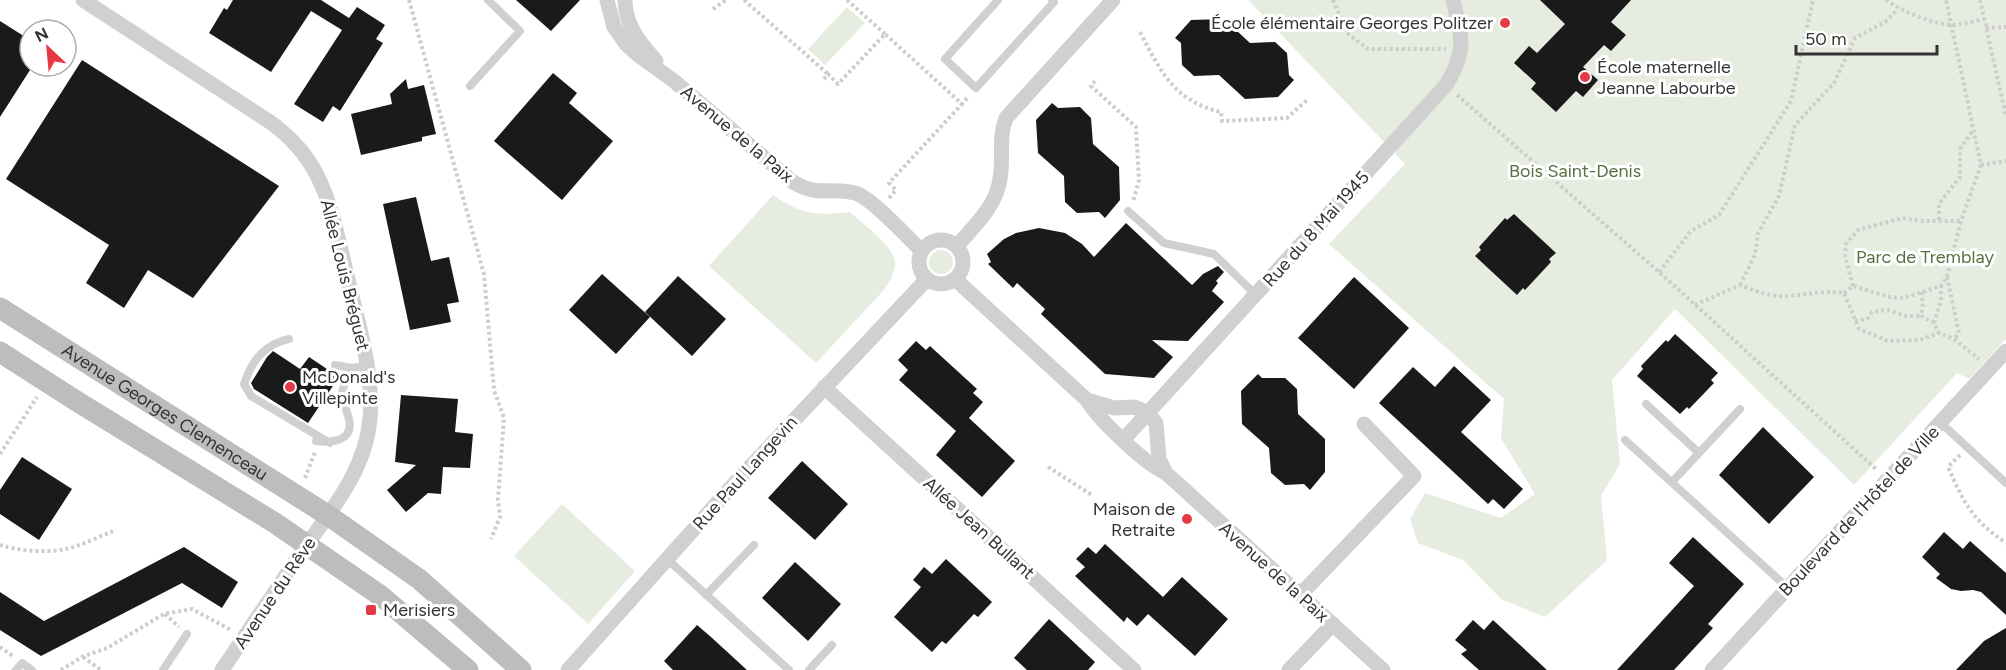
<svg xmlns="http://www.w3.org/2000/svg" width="2006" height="670" font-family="Figtree,sans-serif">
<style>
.green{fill:#e6ecdf}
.building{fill:#1a1a1a}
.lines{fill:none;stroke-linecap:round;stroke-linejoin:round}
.path{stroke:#cdcdcd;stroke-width:4;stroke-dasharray:3 3;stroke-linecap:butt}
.service{stroke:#d0d0d0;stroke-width:8}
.minor{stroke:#d0d0d0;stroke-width:15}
.secondary{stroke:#bdbdbd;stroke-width:21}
.poi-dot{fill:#e63946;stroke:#fff;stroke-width:2}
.labels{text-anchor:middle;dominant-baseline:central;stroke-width:6;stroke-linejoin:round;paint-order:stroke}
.poi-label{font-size:18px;fill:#333;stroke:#fff;text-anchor:start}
.street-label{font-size:18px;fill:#333;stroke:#fff}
.park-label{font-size:18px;fill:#56703f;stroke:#fff}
</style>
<rect width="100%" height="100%" fill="#fff"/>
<!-- green -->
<path class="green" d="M1248 0H2006V339L1969 379 1957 373 1854 485 1675 309 1612 380 1620 464 1601 496 1607 560 1545 617 1501 599 1463 560 1418 543 1410 519 1425 493 1501 518 1535 494 1501 438 1504 399 1329 244 1405 164Z
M847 7 865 23 825 65 808 49Z
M773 195C799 214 818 216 850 212 861 222 894 247 895 261 896 271 889 283 883 291L816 363 709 266Z
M929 262a12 12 0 1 1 24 0a12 12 0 1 1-24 0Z
M562 504 635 571 588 624 514 556Z"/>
<!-- building -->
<path class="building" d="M233 0H321L349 18 357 7 385 25 376 39 383 43 340 111 333 106 323 122 294 104 342 30 311 11 271 72 209 33 224 8 227 10Z
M516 0H580L551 31Z
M1540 0H1631L1611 22 1626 35 1611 51 1604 45 1583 67 1598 80 1583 97 1576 91 1556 112 1531 89 1536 83 1514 63 1529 46 1537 53 1565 24Z
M1224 19 1250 43 1275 42 1287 53 1289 75 1294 80 1278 97 1245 99 1219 75 1194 76 1182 65 1181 43 1175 38 1191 20Z
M0 21 30 40V70L0 117Z
M82 60 279 186 193 298 148 270 124 308 86 283 109 245 6 179Z
M553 73 577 93 569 103 613 141 562 200 494 141Z
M406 79 408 89 424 85 436 134 422 137V141L361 155 351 114 392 104 390 94Z
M1052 103 1058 108 1080 107 1091 118 1093 144 1119 167 1120 200 1105 218 1099 212 1077 213 1065 202 1064 176 1038 153 1036 120Z
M416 197 431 261 449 257 459 302 447 304 451 322 410 330 383 204Z
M1514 214 1556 253 1549 259 1551 262 1525 290 1523 288 1517 295 1475 256 1481 250 1479 247 1505 218 1507 220Z
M1126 223 1192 285 1203 274 1218 266 1224 272 1216 281 1218 283 1212 291 1224 302 1188 341 1152 340 1173 357 1154 378 1105 374 1041 314 1045 309 1017 283 1013 288 988 264 991 262 987 254 1004 239 1016 233 1039 228 1065 233 1082 244 1094 257Z
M602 274 650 317 616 354 569 310Z
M678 276 726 319 692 356 645 312Z
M1354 277 1409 328 1354 389 1298 338Z
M1675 334 1718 373 1711 380 1714 383 1689 409 1687 407 1680 414 1637 376 1643 369 1641 366 1666 340 1668 342Z
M916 341 926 350 930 346 977 389 973 393 983 402 969 418 1015 461 982 497 936 455 956 431 899 380 908 370 898 360Z
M273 351 300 369 309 357 339 377 308 423 254 389 251 383 267 357Z
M1454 366 1491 400 1461 432 1523 489 1504 509 1493 499 1488 504 1379 403 1413 367 1435 387Z
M1258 374 1262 378H1285L1297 389 1298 414 1325 439V472L1310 490 1304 484 1285 485 1271 473 1269 448 1242 424 1241 391Z
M401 395 458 399 455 432 473 434 470 468 443 467 441 494 428 493 406 512 387 490 416 465 395 462Z
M1763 427 1814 477 1769 524 1719 475Z
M22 457 72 489 39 540 0 514V490Z
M802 461 848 504 815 540 768 498Z
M1944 532 1963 549 1970 541 2006 573V615L1981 592 1973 590 1961 591 1951 589 1936 578 1940 574 1922 557Z
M1693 537 1744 584 1708 624 1713 628 1674 670H1617L1694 586 1669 563Z
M1105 544 1163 597 1182 577 1228 619 1195 656 1148 614 1137 626 1127 617 1124 622 1075 576 1085 567 1076 559 1088 547 1096 554Z
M184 547 238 582 222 608 182 583 41 656 0 630V592L44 621Z
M946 559 992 602 978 617 974 614 946 644 942 641 932 652 894 617 921 587 913 580 924 567 932 574Z
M795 562 841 604 808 641 762 598Z
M1049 619 1095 662 1088 670H1027L1014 658Z
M1473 620 1484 630 1493 620 1547 670H1479L1461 654 1467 650 1455 640Z
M697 625 711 637 747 670H673L664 661Z
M2006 628V670H1956L1984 641Z"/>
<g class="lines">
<!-- path -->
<path class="path" d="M409 0 484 274 494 390 504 418 498 499 500 517 491 539
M744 0 828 74
M847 0 885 34
M1333 0 1347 33 1368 49H1446
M1886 0C1901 11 1933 24 1951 25 1962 25 1974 21 1984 19
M1980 0 2006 116
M713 9 726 0
M1986 28 2006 27
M1140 32C1161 72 1174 101 1221 112L1222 121 1287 118 1307 100
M824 79 828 74 838 84 885 34 962 104 969 96
M1095 81 1091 86 1136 127 1139 180 1133 202
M1457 95 1659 272 1876 469
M1981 165 2006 161
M889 198 896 190 889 183 962 104
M1939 220V204L1960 177V149L1973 130
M1659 272 1691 231 1719 215 1791 101 1813 0
M1947 277 1959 333 1954 339
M1740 285 1755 255 1758 233 1779 196 1795 125 1834 83 1855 38 1885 22 1898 9
M1853 286 1845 256 1846 244 1858 230 1902 218 1923 221H1961
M1921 292 1923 303 1921 316 1934 323 1939 333
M1844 293 1853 286 1890 297 1903 298 1941 286 1947 277 1961 221 1981 165 1946 0
M1695 305 1740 285C1755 291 1771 297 1787 296 1807 295 1824 290 1844 293L1859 329 1888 341 1920 340 1939 333 1954 339 1979 359
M1855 321 1867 319 1872 312 1888 310 1906 316H1921
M1934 323 1941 300V286
M0 454 37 397
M1960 455 1948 467C1964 503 1972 520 2006 543
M1048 467 1092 495
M305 478 315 452
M0 545C19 551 46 553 66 549 83 545 100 536 116 530
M165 614 179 627
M0 647 14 657
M83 657 101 670
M61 670 82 657 107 648 164 614 192 609 231 630"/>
<!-- service -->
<path class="service" d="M998 0 945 59 976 88 1054 2 1052 0
M470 86 520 31 488 0
M1128 211 1164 243 1214 254 1256 295
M289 339C264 344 252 361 244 384L251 396 330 443
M335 365 352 368 367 366
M1646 404 1699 453 1740 409
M1941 423 2006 483
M1625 440 1788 588
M316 441C332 443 354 441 349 419 347 411 343 403 342 395 342 385 349 377 352 368
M1672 482 1699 453
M667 559 789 670
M706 595 754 545
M16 670 22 663 32 670
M163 670 187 634
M809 670 832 645"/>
<!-- minor -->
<path class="minor" d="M83 0 273 124C280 130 287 135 293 142 327 175 335 226 346 271 356 316 374 371 370 418 366 472 328 514 298 557 273 595 247 633 222 670
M607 0 614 27 626 44 638 55 674 81 793 182C820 198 830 186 855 193 871 197 908 238 922 251
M625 0C625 25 640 43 656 61
M919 262a22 22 0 1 1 44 0a22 22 0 1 1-44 0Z
M957 246C974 226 996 207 1000 179 1004 158 998 138 1006 118L1113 0
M955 279 1087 400C1098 419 1146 465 1166 473
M824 387 1134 670
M1087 400 1114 408 1134 407 1147 412 1156 423 1159 459 1166 473 1383 670
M1124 439 1446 85C1467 51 1462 37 1453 0
M1301 594 1414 476 1364 424
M568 670 735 483 927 279
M1289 670 1333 624
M1712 670 2006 351"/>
<!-- secondary -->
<g class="secondary">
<path id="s1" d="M0 308 329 516 419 579 521 670"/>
<path d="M0 352 78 402 275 523 381 596 468 670"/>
</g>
</g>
<!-- markers -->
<g class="poi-dot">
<circle cx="1505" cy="23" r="6"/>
<circle cx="1585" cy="77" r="6"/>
<circle cx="290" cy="387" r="6"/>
<circle cx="1187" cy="519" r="6"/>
<rect x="365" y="604" width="12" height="12" rx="3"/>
</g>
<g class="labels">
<!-- poi labels -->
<g class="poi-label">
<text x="1493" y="23" text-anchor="end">École élémentaire Georges Politzer</text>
<text x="1597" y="67">École maternelle<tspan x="1597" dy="21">Jeanne Labourbe</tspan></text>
<text x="302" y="377">McDonald's<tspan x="302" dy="21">Villepinte</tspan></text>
<text x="1175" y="509" text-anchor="end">Maison de<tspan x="1175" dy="21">Retraite</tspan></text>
<text x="383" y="610">Merisiers</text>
</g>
<!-- street labels -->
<g class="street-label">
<text transform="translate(737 134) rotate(40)">Avenue de la Paix</text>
<text transform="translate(1316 229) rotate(-48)">Rue du 8 Mai 1945</text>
<text transform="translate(345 275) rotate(76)">Allée Louis Bréguet</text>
<text stroke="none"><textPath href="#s1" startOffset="195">Avenue Georges Clemenceau</textPath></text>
<text transform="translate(745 473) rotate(-48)">Rue Paul Langevin</text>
<text transform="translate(1859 511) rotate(-47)">Boulevard de l'Hôtel de Ville</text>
<text transform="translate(979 528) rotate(42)">Allée Jean Bullant</text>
<text transform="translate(1274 572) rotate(42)">Avenue de la Paix</text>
<text transform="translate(275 593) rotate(-56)">Avenue du Rêve</text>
</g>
<!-- park labels -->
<g class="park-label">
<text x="1575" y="171">Bois Saint-Denis</text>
<text x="1925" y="257">Parc de Tremblay</text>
</g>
</g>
<!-- north arrow -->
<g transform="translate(48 48) rotate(334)"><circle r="28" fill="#ffffff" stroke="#adadad" stroke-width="1.5"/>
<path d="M0-4.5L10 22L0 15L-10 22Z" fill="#e63946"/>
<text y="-9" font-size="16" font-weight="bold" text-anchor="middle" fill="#333333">N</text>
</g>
<!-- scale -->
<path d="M1796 45v9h141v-9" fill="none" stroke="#333333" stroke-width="3"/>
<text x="1805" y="45" font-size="18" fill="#333333" stroke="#ffffff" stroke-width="4.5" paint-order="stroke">50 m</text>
</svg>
